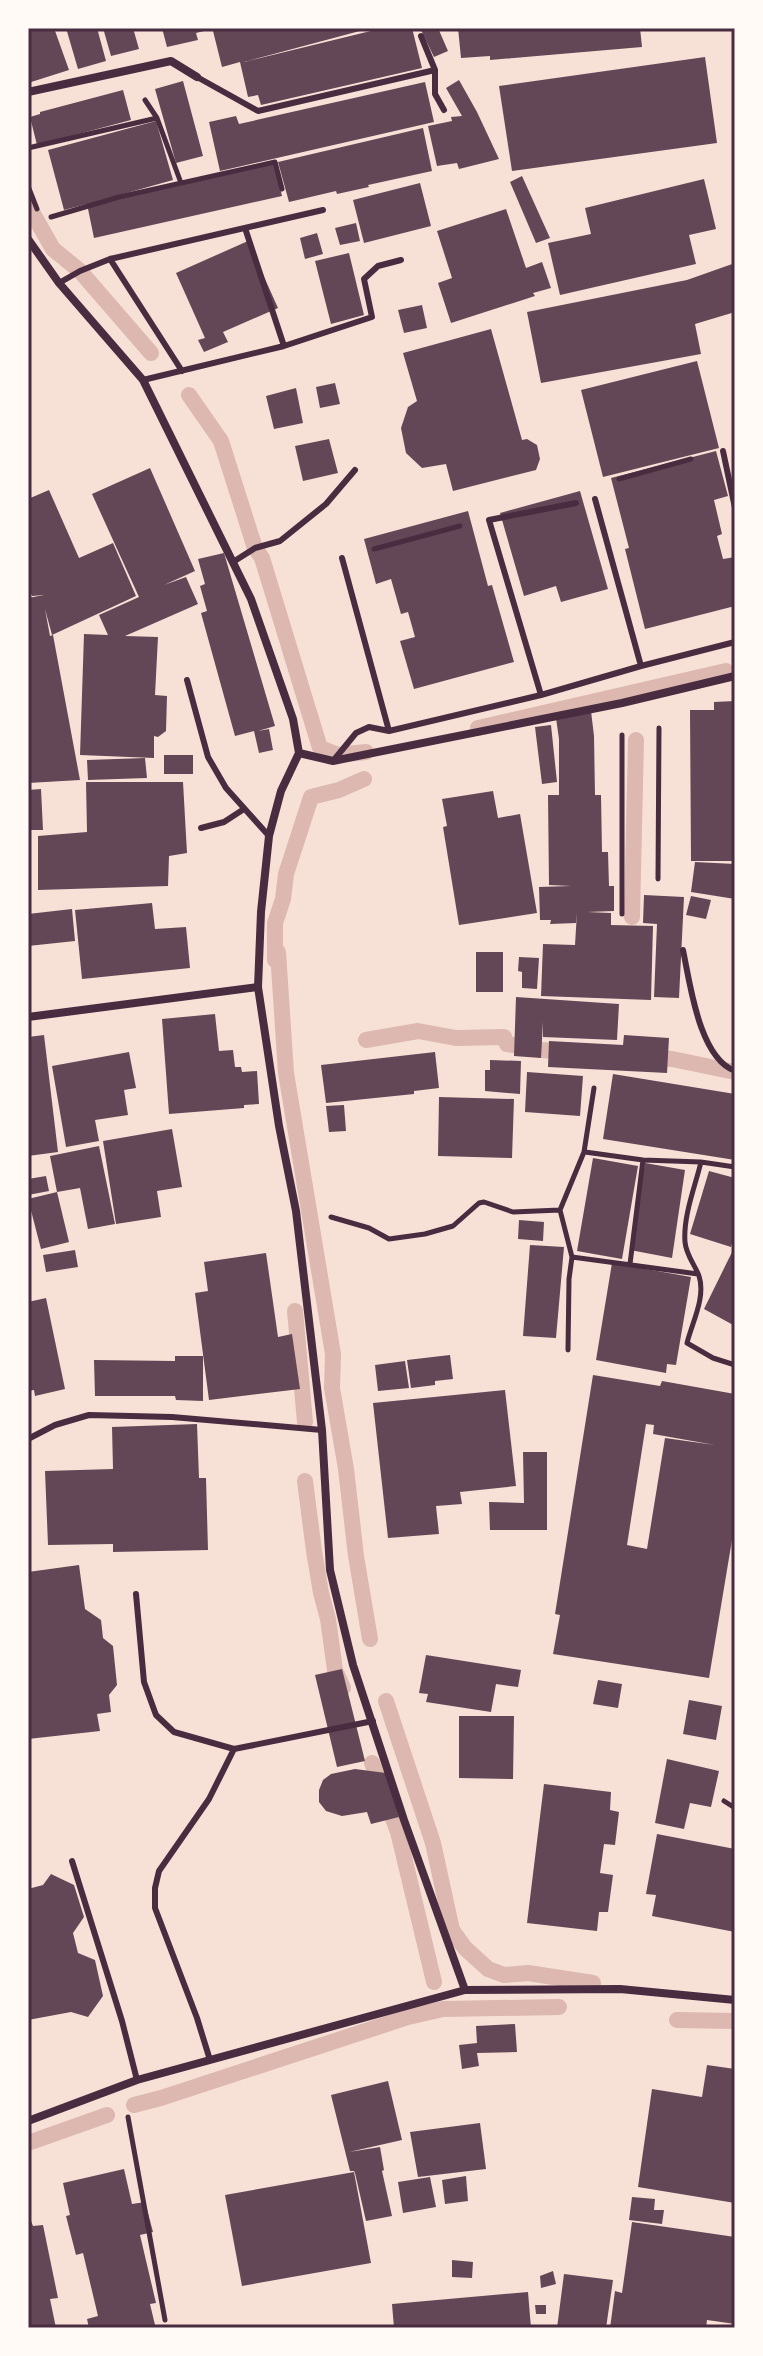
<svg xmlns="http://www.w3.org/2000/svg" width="763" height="2356" font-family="'DejaVu Sans',sans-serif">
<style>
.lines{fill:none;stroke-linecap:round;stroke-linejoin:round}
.stream{stroke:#dcb8b0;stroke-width:16}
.building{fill:#644757;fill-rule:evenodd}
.path{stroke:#4a2c40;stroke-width:5}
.service{stroke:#4a2c40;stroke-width:6}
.minor{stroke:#4a2c40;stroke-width:8}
.neatline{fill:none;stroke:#4a2c40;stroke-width:3}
</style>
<rect width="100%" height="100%" fill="#f7e1d7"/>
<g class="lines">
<!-- stream -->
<path class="stream" d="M28 205 53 249 80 271 151 353
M189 395 221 441 255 548 262 558 320 748 338 755 366 752
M478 728 726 671
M632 917 636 740
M278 952 286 1073 333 1354 332 1388 346 1469 356 1556 370 1639
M275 960V923L283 899 286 874 311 797 339 790 364 779
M366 1040 418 1031 456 1038 504 1037 507 1044 541 1050 570 1052
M649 1057 672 1059 735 1072
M295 1311 305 1422
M305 1481 314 1551 321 1593 328 1619 335 1670 343 1688
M386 1701 433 1843 452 1930 465 1948 488 1969 504 1975 528 1973 593 1983
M372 1763 398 1832 434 1982
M677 2020 735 2021
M134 2105 161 2098 408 2017 443 2009 559 2007
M28 2143 107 2115"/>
</g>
<!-- building -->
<path class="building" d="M28 28H54L69 70 28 83Z
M66 28H97L106 61 78 69Z
M103 28H133L139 49 111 56Z
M162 28H212V29L196 33 198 40 167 47Z
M224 28H371L244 62 383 28H412L422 68 261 105 258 95 248 97 240 62 222 67 213 31Z
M420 28H438L448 51 434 57Z
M458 28H640L642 47 490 60V56L461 58Z
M705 57 717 143 512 171 499 86Z
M459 80 477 112 499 159 459 169 457 163 437 166 428 126 452 121 451 117 462 116 446 88Z
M183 81 203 156 176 163 155 89Z
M425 82 434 122 220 171 209 122 236 116 239 124Z
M123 90 131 120 37 145 30 117 40 114V112Z
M156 121 173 180 98 201 274 163 282 196 94 238 87 204 64 210 48 150Z
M423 128 432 171 368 185 369 187 337 194 336 191 289 202 278 162Z
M522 176 550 238 536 243 510 182Z
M704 179 716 229 689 235 696 264 560 295 548 243 591 234 585 208Z
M420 183 431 226 364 243 353 200Z
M506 209 526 268 542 262 551 288 533 293 535 296 451 323 438 283 452 278 437 231Z
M356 223 360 241 340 245 335 228Z
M317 233 323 254 305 259 300 238Z
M248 241 278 308 223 332 228 342 204 352 198 340 205 338 176 273Z
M349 253 364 315 331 324 315 261Z
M735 263V312L695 324 701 354 541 383 527 312 687 280Z
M422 305 427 328 404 333 398 310Z
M491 329 522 440 527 439 537 445 540 459 536 470 453 491 446 464 422 468 406 453 401 428 408 407 417 401 403 353Z
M697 361 719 448 603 477 581 390Z
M335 383 340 404 320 408 316 387Z
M296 388 303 423 274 429 266 396Z
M329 439 338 473 303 481 295 446Z
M716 451 728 496 714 500 722 534 717 536 723 559 735 557V606L645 629 625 549 629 548 611 478Z
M150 468 195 571 164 585 186 577 198 604 125 636 158 637 155 695 167 696 166 731 158 737 154 736V758L80 755 84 634 108 635 99 615 139 597 92 494Z
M49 490 79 558 113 543 136 596 52 635 45 609 50 636 53 635 80 780 28 783V598L44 595 32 596 28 587V499Z
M580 491 608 589 561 602 556 586 524 596 500 513Z
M468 511 488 586 492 585 514 662 414 689 400 641 415 637 408 612 401 614 391 579 376 584 364 539Z
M224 553 275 726 258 731 269 729 273 750 259 753 254 731 235 736 201 613 207 611 200 586 205 584 198 559Z
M735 701V861H691L690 710H714V702Z
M591 711 594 736 595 795H601L602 852H608L609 886H614V911L587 912 611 913V925L653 926 651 1000 541 996 543 944 575 945 577 912 576 923 550 924 551 920H540L539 887 571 886 549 885 548 795H559V739L556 718Z
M551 725 557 782 542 784 535 727Z
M164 755H193V774H164Z
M145 758 147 778 88 780 87 760Z
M86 782H183L187 853 169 856 168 886 38 890V836L87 832Z
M41 789 43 830H28V790Z
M493 791 498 818 520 814 537 913 459 925 443 827 447 826 442 799Z
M695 862 735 864V899L691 892Z
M644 895 684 897 679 998 654 997 657 924 643 923Z
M691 896 711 900 706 919 686 915Z
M152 903 155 929 186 927 190 968 82 979 75 910Z
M72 909 75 941 28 946V914Z
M476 952H503V992H476Z
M519 957 539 958 537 989 522 988V972L518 971Z
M516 997 619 1004 617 1040 543 1037V1022L541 1058 514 1056Z
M215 1014 219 1051 233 1050 235 1067H241L242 1072 257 1071 259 1104 244 1105V1108L169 1114 162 1019Z
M44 1035 58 1152 28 1156V1037Z
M624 1035 669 1038 667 1073 548 1067 549 1041 623 1045Z
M129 1052 136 1088 124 1090 128 1115 95 1120 99 1141 66 1147 52 1066Z
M435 1052 439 1088 414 1091V1094L326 1103 321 1065Z
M490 1060 521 1061 520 1094 485 1091V1070H490Z
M527 1072 583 1076 580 1116 525 1112Z
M613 1074 735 1094V1160L603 1139Z
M439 1097 514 1099 512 1158 438 1156Z
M344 1105 346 1131 329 1132 326 1106Z
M172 1129 182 1187 157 1191 161 1217 116 1224 103 1141Z
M99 1146 115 1224 88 1229 80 1188 57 1192 50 1156Z
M593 1158 638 1166 622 1259 577 1251Z
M645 1163 685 1170 672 1258 630 1250Z
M709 1171 735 1178V1234L731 1247 690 1234Z
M46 1176 49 1191 28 1195V1179Z
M57 1192 69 1242 41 1249 28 1199Z
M519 1220 544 1222 543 1241 518 1239Z
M530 1245 564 1247 556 1338 523 1336Z
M735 1246V1326L704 1309Z
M75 1250 78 1267 46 1272 43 1255Z
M266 1253 278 1337 292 1334 300 1389 209 1400 195 1293 208 1291 204 1262Z
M612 1263 691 1277 676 1365 667 1364 666 1373 596 1360Z
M46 1298 65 1389 35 1396 34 1390 28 1391V1302Z
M450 1355 453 1379 435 1381V1385L411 1388 407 1360Z
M175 1356H203V1401L176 1400 175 1396H95L94 1360 175 1361Z
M405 1361 409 1388 378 1391 375 1365Z
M593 1375 660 1386 662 1381 735 1394V1522L709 1678 553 1654 560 1615 555 1614ZM646 1424 654 1425 653 1434 715 1445 665 1438 647 1549 627 1545Z
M505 1390 516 1486 460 1492 462 1504 436 1506 439 1534 388 1538 373 1403Z
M197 1424 199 1478H206L208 1550 113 1552V1544L48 1545 45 1471 113 1469 112 1427Z
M523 1452H547V1530H490L489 1502 524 1503Z
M79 1565 85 1609 101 1620 103 1638 113 1646 117 1685 109 1695 111 1712 97 1714 100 1731 28 1739V1572Z
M426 1655 521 1670 518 1687 496 1684 491 1712 426 1702 428 1694 419 1693Z
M342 1669 365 1761 337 1767 315 1675Z
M598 1680 622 1684 618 1708 593 1704Z
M689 1700 722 1706 716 1740 683 1734Z
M459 1716H514L513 1779 459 1778Z
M667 1759 719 1771 711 1807 690 1803 684 1829 655 1823Z
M355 1769 386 1773 399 1817 371 1824 367 1812 342 1816 326 1811 319 1802V1790L323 1780 331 1774Z
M544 1784 611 1792 610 1810 619 1812 615 1845 604 1844 600 1873 613 1875 608 1912H599L597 1931 527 1923Z
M657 1834 735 1849V1932L652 1916 656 1895 646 1894Z
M51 1874 74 1885 84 1917 73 1933 78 1953 95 1960 103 1996 88 2017 71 2012 28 2020V1889L43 1885Z
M515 2024 517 2052 477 2053 479 2066 462 2069 459 2045 477 2043 476 2026Z
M707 2065 735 2069V2203L638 2187 652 2089 702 2097Z
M388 2081 402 2140 349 2152 380 2147 384 2170 382 2171 392 2216 366 2221 355 2173 354 2171H350L331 2095Z
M480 2123 486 2169 418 2177 410 2132Z
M124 2169 132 2204 145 2202 153 2232 140 2235 156 2303 150 2304 155 2325 142 2328H89L87 2319 98 2316 83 2253 76 2255 66 2216 70 2215 63 2183Z
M354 2172 371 2263 242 2286 225 2195Z
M466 2176 468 2201 445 2204 442 2180Z
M430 2177 436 2207 403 2213 398 2182Z
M632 2197 655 2199 654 2210H664L662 2224 629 2220Z
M28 2213 33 2226 43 2225 58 2298 50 2299 56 2328H28Z
M632 2222 735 2237V2324L707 2320 706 2328H610L615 2291 622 2293Z
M452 2260 473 2262 472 2278 452 2277Z
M553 2271 556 2284 541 2288 540 2276Z
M564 2274 613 2280 606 2328H557Z
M528 2292 531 2328H394L392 2304Z
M535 2305H546V2314H536Z"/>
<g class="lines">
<!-- path -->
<path class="path" d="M145 100 157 118 181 183
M28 148 157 118
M28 186 37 209
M51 217 119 197 275 162 282 189
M619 479 691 459
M374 549 460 526
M658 879 659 728
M622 914V735
M585 1152 643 1160 701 1162 735 1167
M701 1162C695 1187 683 1216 685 1242 686 1255 695 1265 699 1276 706 1297 692 1323 687 1343L713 1358 735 1365
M331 1217 369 1228 389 1239 425 1234 453 1226 479 1203 484 1202 513 1212 560 1210
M572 1257 698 1274
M630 1264 643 1160
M568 1350 569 1279 572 1257 560 1210 584 1152 594 1088
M724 1801 735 1808
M128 2117 165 2320"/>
<!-- service -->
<path class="service" d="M421 36 435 70V94L444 110
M197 77 258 111 435 70
M245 228 284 346
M110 259 182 371
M59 283 80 271 110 259 323 210
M143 380 284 346 372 317 364 279 378 266 401 260
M723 451 735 508
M595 499 641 666
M342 558 389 731
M233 562 255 548 280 541 326 504 355 470
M187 680 208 757 226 788 269 836
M541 695 489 520 576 503
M333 761 356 733 369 727 389 731 541 695 641 666 735 642
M201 828 224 822 244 809
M683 950C690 983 699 1058 735 1071
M28 1439 55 1425 89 1415 172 1417 322 1430
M136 1594 144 1682 156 1715 174 1732 234 1749 373 1721
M72 1861 122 2021 137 2080
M210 2060 197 2018 155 1908V1888L159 1871 209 1799 234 1749"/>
<!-- minor -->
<path class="minor" d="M28 92 171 61 197 77
M28 239 59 283 143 380 251 599 293 719 299 753 281 791 269 836 261 912 258 987 279 1126 296 1211 322 1430 330 1570 353 1665 404 1820 465 1990
M299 753 333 761 622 703 735 676
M28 1017 258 987
M28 2121 137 2080 465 1990 620 1989 735 2000"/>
</g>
<!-- border -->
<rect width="763" height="2356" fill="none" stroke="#fffaf5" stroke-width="60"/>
<rect x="30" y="30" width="703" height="2296" class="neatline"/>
</svg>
